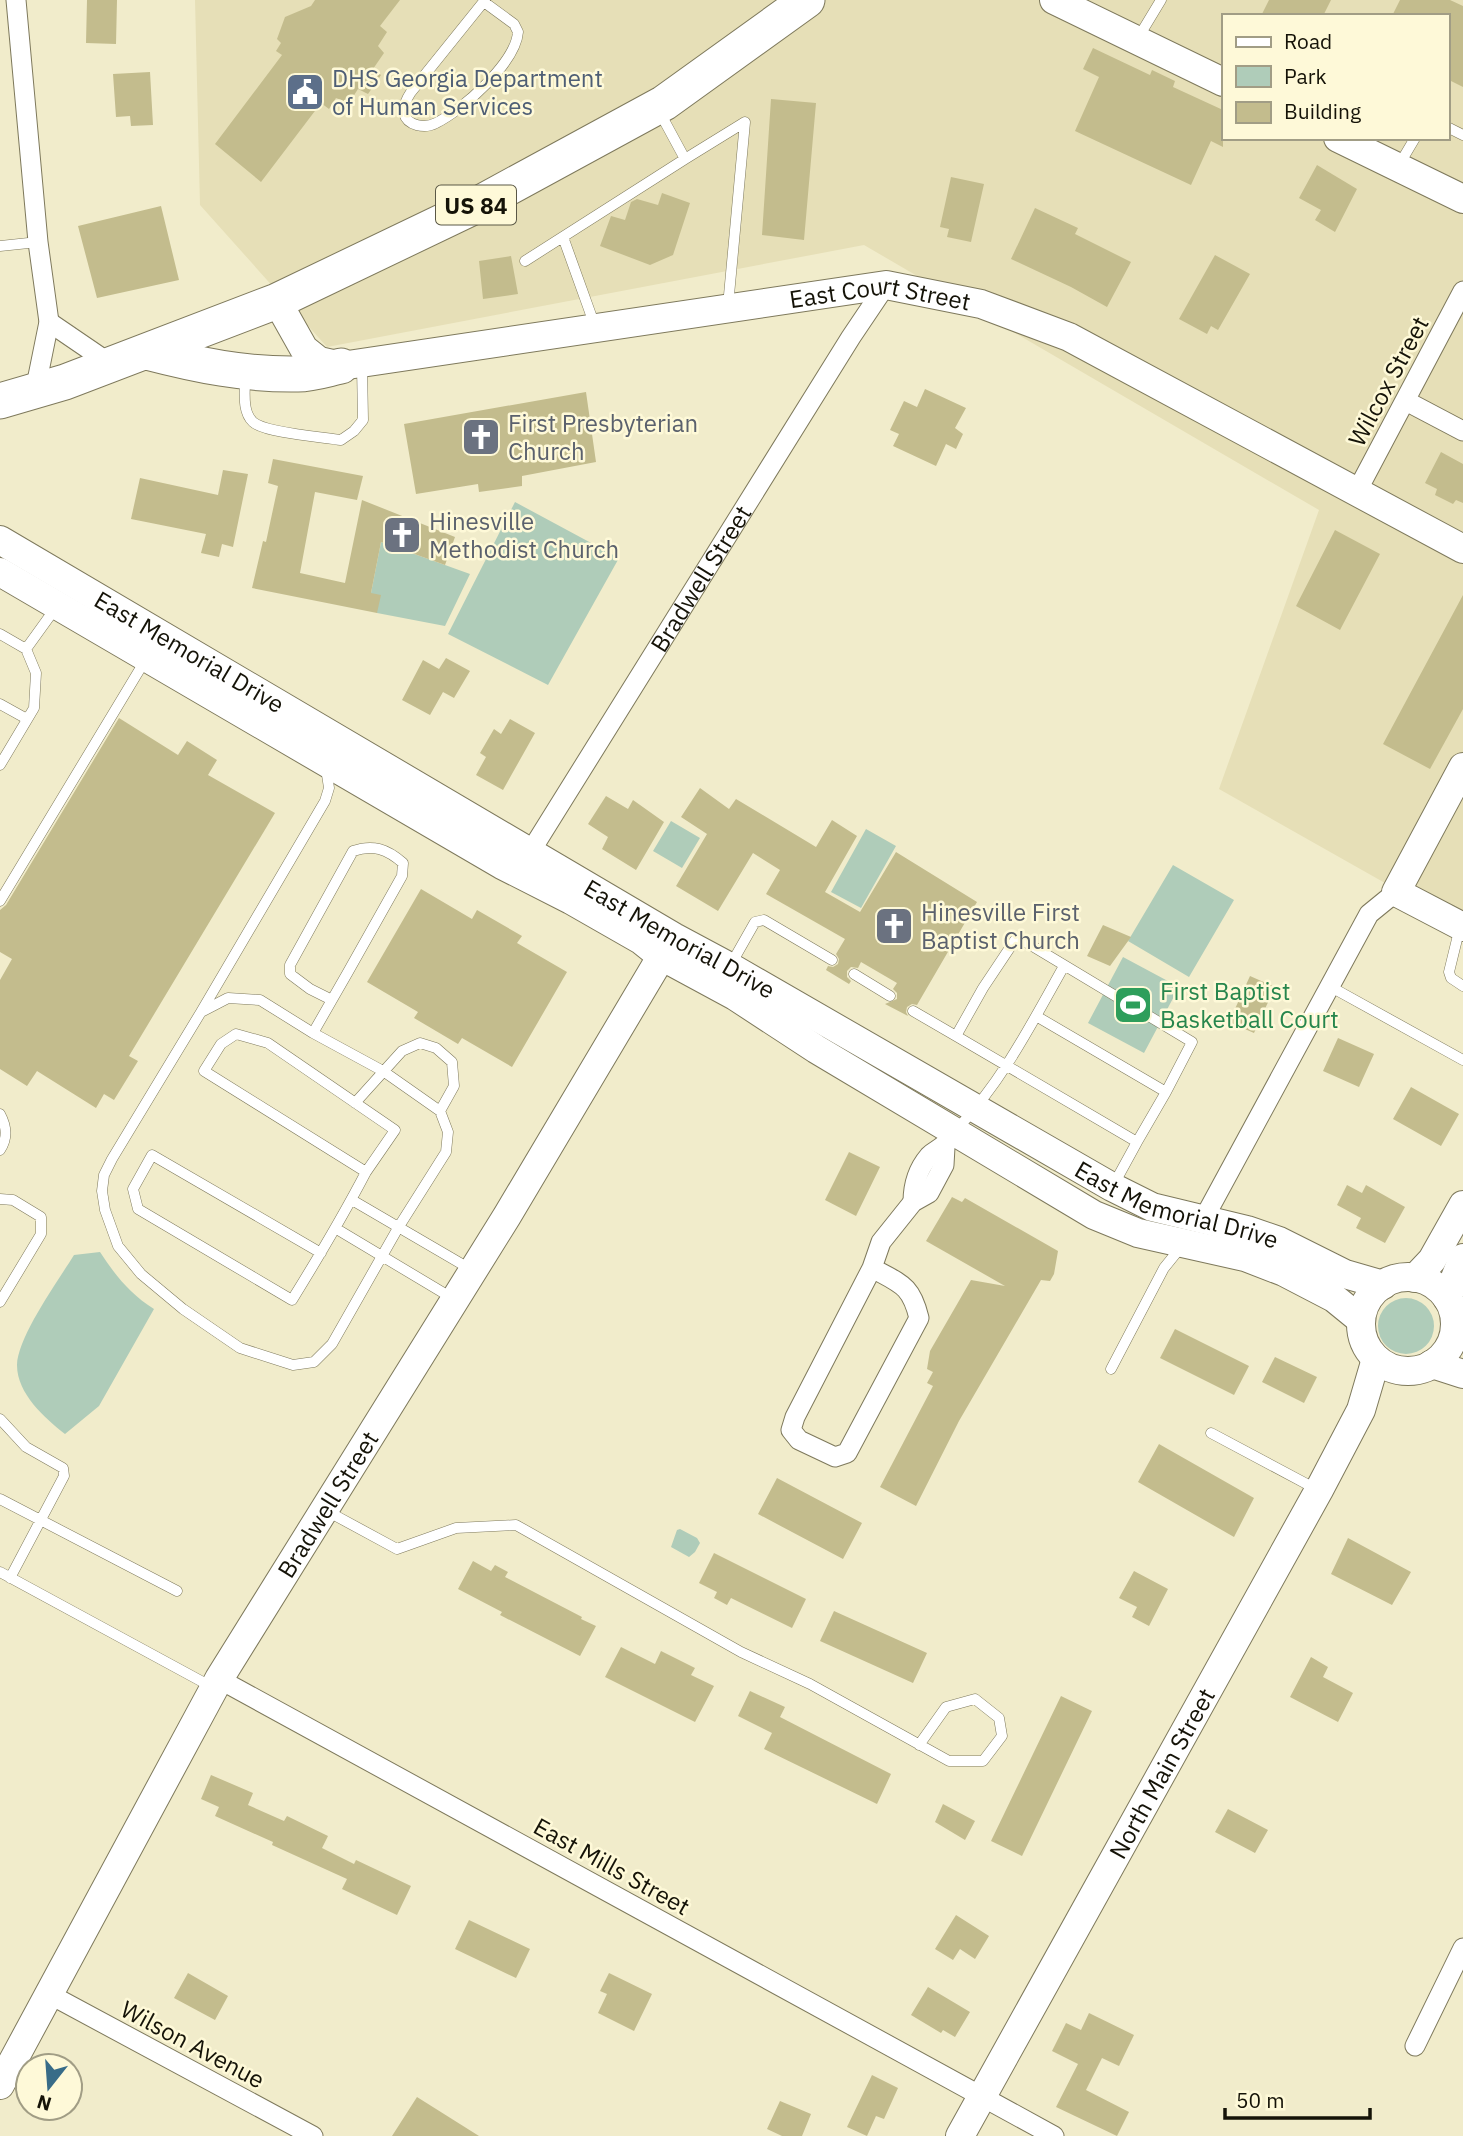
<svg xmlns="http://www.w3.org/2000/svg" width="1463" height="2136" font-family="'IBM Plex Sans',sans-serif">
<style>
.built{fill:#e6dfb7;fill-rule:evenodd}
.green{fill:#afccb9}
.building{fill:#c3bc8d}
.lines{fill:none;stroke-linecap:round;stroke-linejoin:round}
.lane-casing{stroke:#7e795c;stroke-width:11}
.street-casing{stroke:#7e795c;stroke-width:21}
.secondary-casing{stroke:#7e795c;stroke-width:30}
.highway-casing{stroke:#7e795c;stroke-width:37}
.lane{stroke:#fff;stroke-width:10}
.street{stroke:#fff;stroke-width:19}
.secondary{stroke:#fff;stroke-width:28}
.highway{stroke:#fff;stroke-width:35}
.labels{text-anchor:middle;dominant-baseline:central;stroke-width:5;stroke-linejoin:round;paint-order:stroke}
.shield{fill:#fef9d8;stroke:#5b5846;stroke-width:2}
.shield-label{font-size:23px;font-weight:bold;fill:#151308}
.service-label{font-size:24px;fill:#4e5e75;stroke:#fef9d8;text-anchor:start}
.street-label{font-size:24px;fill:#151308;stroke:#fef9d8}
.worship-label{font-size:24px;fill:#5b616d;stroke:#fef9d8;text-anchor:start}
.leisure-label{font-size:24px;fill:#27864d;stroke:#fef9d8;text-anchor:start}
</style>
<rect width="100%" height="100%" fill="#f1eccb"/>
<!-- built -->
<path class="built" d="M195 0H1463V924L1385 883 1219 789 1319 510 864 245 327 347 200 205ZM1223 16H1447V138H1223Z"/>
<!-- green -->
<path class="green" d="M515 502 619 558 548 685 448 634Z
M381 542 470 574 445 626 377 613 371 593Z
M671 821 700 838 682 868 653 851Z
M866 829 896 846 861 908 831 892Z
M1173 865 1234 900 1189 977 1128 941Z
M1123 957 1179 987 1144 1053 1088 1023Z
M100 1252C115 1275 130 1294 154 1309L99 1406 65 1434C45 1418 17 1394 17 1365 18 1336 58 1281 74 1255Z
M1378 1326a28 28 0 1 1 56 0a28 28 0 1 1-56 0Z
M680 1529 697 1538 700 1543 695 1552 689 1557 671 1547 677 1530Z"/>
<!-- building -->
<path class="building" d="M87 0H117L116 44 86 43Z
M315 0H400L380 26 387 32 378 46 384 53 373 69 381 75 368 94 358 89 349 103 336 98 329 109 321 103 261 182 215 144 282 55 276 51 281 43 277 39 285 17 311 6Z
M1269 0H1331L1323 16H1261Z
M1400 0H1450L1463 6V87L1447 79V16H1392Z
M1093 48 1150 75 1152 70 1175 81 1173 87 1223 110V147L1211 141 1191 185 1075 131 1099 77 1083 69Z
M150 72 153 125 131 126 130 116 116 117 113 74Z
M771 99 816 103 804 240 762 235Z
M1317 165 1357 189 1335 232 1315 220 1321 210 1299 198Z
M951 177 984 184 971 242 947 237 949 229 940 227Z
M662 193 690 203 673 255 650 265 600 246 611 216 625 220 631 202 637 199 658 205Z
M161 206 179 280 97 298 78 226Z
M1035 208 1078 228 1075 234 1131 262 1107 307 1071 287 1011 259Z
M1215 255 1250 274 1218 330 1211 326 1207 334 1179 319Z
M511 256 518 294 483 299 479 261Z
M925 389 966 408 955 428 963 434 956 449 946 444 936 466 893 446 899 434 890 430 904 401 917 407Z
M586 392 596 462 522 476V486L479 492 478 484 416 494 404 424Z
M1441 452 1463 464V503L1456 500 1453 504 1435 495 1437 489 1425 483Z
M273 459 363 476 357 500 315 492 300 573 345 583 362 500 455 537 445 565 381 542 371 593 381 595 377 613 252 588 263 541 266 542 278 486 268 483Z
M223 470 248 474 233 547 222 544 219 557 201 553 206 534 131 519 140 478 218 495Z
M1335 530 1380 554 1340 630 1296 606Z
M1463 595V709L1430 769 1383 744Z
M446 658 470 671 454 698 443 692 430 715 402 700 423 660 439 669Z
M119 718 178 755 187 741 217 760 208 775 275 813 129 1056 138 1061 114 1100 104 1094 96 1108 37 1071 27 1086 0 1069V980L12 959 0 952V910L6 905Z
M510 719 535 733 503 790 476 775 486 757 480 753 494 729 501 734Z
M700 788 729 809 736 799 816 847 832 820 857 836 825 892 860 912 896 852 977 902 917 1005 912 1004 907 1007 906 1012 908 1016 885 1004 897 999V993L893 989 897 983 861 962 858 968 851 967 847 971V977L851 981 849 984 826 970 828 966 833 967 838 964 839 959 836 954 845 939 766 894 780 870 753 853 718 911 676 886 707 834 681 817Z
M606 796 628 809 633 800 664 822 636 870 602 849 608 837 588 824Z
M421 889 472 919 477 910 522 936 517 943 567 972 512 1067 462 1038 458 1044 414 1018 418 1012 367 982Z
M1103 925 1131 937 1110 966 1087 956Z
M1250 976 1275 987 1254 1033 1229 1022Z
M1338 1038 1374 1054 1359 1087 1323 1071Z
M1411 1087 1459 1114 1441 1146 1393 1119Z
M849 1152 880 1167 856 1216 825 1200Z
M1347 1185 1362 1193 1366 1185 1405 1207 1385 1243 1356 1228 1361 1218 1337 1205Z
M952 1197 962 1202 965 1198 1058 1251 1054 1274 1050 1281 1041 1280 959 1421 916 1506 880 1487 933 1386 927 1383 933 1372 927 1369 930 1351 971 1280 1005 1286 926 1241Z
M1175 1329 1249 1366 1234 1395 1160 1358Z
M1275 1357 1317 1377 1304 1403 1262 1382Z
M1159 1444 1254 1498 1234 1537 1138 1482Z
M777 1478 862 1523 843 1559 758 1514Z
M1348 1538 1411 1572 1392 1605 1331 1574Z
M714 1553 806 1599 792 1628 731 1598 727 1605 714 1598 717 1592 699 1583Z
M473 1561 491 1571 495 1565 508 1572 505 1577 582 1617 581 1619 596 1626 580 1656 500 1615 502 1612 458 1589Z
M1134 1571 1168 1589 1149 1626 1132 1617 1137 1607 1119 1598Z
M834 1611 927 1653 913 1683 820 1641Z
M621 1647 655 1664 661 1651 695 1668 691 1675 714 1686 695 1722 605 1677Z
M1311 1657 1328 1667 1323 1677 1353 1693 1338 1722 1290 1697Z
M750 1691 785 1707 780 1717 891 1774 877 1804 764 1749 772 1733 738 1716Z
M1061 1696 1092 1711 1022 1856 991 1841Z
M211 1775 253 1793 248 1805 284 1821 287 1816 328 1836 322 1848 354 1864 356 1860 411 1886 397 1915 342 1889 347 1879 272 1845 273 1842 215 1816 219 1807 201 1799Z
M943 1804 975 1821 965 1840 935 1822Z
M1228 1809 1268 1830 1255 1853 1215 1832Z
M956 1915 989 1936 975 1959 960 1949 953 1960 935 1949Z
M469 1920 530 1949 516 1978 455 1949Z
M188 1973 228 1996 215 2020 174 1998Z
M609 1973 652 1994 634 2031 598 2013 607 1994 600 1991Z
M928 1987 970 2012 955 2037 943 2030 941 2033 911 2015Z
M1089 2013 1134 2035 1119 2066 1102 2058 1086 2090 1129 2112 1117 2136 1056 2107 1078 2064 1052 2051 1066 2023 1081 2030Z
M872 2075 898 2088 884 2119 876 2116 867 2136 847 2127Z
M417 2097 479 2136H392Z
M780 2101 811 2114 802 2136H782L767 2129Z"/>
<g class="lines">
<defs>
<path id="lane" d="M484 2 514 24 518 32C516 62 463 110 436 123 425 129 407 126 404 113 403 105 407 98 411 92L485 0
M1138 38 1161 0
M1447 127 1463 135
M685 159 745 122 728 306
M1399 165 1415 138
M563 237 595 326
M0 246 38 242
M525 261 685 159 659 111
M245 379C245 392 242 412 253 422 265 433 323 437 341 440L354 431 363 420 362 366
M0 634 26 649 57 606
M0 704 27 719
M0 765 34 708 36 673 26 649
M0 901 146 659
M1460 927 1449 972 1451 978 1463 986
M730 966 755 922 764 920 832 960
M854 974 890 996
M1331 987 1463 1060
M228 998 260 1000 313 1033 383 1071 440 1111 448 1132 446 1152 398 1228 332 1344 314 1362 293 1365 240 1348 183 1309 141 1274 118 1246 105 1210 102 1191 104 1175 112 1159 201 1012Z
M913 1011 956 1036
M201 1012 325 801 329 788 326 768
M1036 1016 1166 1092 1137 1142
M313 1033C343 981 373 928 402 876L403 863C387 849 373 844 353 851L290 965V974L310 989 332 1000
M355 1103 402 1051 420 1043 436 1048 452 1062 454 1086 440 1111
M0 1114C7 1127 8 1138 0 1150
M956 1130C1002 1082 1032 1023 1064 966
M1114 1184 1137 1142 956 1036 983 988 1015 940 1024 941 1192 1042 1166 1092
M0 1199 13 1200 41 1217V1234L0 1302
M352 1200 472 1270
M335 1228 452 1298
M321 1253 152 1155 133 1189 138 1209 292 1300C318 1258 343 1216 366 1172L204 1071 221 1044 236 1034 268 1043 395 1130 366 1172
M1111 1369 1164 1268 1181 1247
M0 1419 26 1447 63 1468 64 1476 10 1578
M1211 1433 1318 1490
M0 1499 177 1591
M325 1510 397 1549 456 1528 516 1525 741 1652 810 1684 949 1761H983L1002 1736 999 1718 975 1699 946 1707 919 1745
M0 1572 212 1687"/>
<g id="street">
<path d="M16 0 38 242 49 322 35 391"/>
<path d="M49 322 112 365"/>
<path d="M1406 401 1463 431"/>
<path d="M1356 493 1463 291"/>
<path id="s1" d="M524 862 851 337 886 285"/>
<path d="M913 1202C913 1185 917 1170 929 1156 936 1149 944 1148 950 1138"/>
<path d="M1203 1220 1369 914 1396 892"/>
<path d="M872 1268 795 1417 791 1430 799 1440 835 1457 847 1453 919 1318C911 1285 901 1284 872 1268L881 1242 913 1202 929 1193 944 1165 945 1147"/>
<path d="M219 1679 1054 2136"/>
<path d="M49 1994 313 2136"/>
<path d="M1415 2046 1463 1948"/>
</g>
<g id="secondary">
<path d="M1054 0 1223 82"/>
<path d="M1338 138 1463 199"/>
<path id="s2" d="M277 301 304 349 319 361 341 366 886 285 981 304 1069 337 1463 549"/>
<path id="s3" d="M0 540 674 937 730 967 1112 1187 1152 1207 1247 1230 1279 1241 1345 1274 1383 1285"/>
<path d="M0 572 502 865 571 900 641 940 661 956 735 996 816 1049 1094 1215 1138 1233 1245 1257 1284 1272 1334 1298 1361 1320"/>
<path d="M1463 767 1396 892 1463 927"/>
<circle cx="1408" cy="1324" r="47"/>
<path d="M1415 1278 1432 1260 1463 1205"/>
<path d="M1447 1298 1463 1258"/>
<path d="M1432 1364 1463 1374"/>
<path id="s4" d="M0 2085 219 1679 507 1216 670 942"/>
<path id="s5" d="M960 2136 1319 1490 1361 1410 1376 1359"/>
</g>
<path id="highway" d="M147 352C197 365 246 375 298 374 312 374 327 369 341 366
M0 401 65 382 277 301 471 208 664 103 807 0"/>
</defs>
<!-- lane casing -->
<use href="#lane" class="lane-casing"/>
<!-- street casing -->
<use href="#street" class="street-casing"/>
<!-- secondary casing -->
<use href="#secondary" class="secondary-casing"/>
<!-- highway casing -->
<use href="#highway" class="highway-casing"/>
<!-- lane -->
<use href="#lane" class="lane"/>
<!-- street -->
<use href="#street" class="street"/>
<!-- secondary -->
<use href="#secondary" class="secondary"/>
<!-- highway -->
<use href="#highway" class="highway"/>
</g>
<!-- icons -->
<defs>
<symbol id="civic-square" viewBox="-11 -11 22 22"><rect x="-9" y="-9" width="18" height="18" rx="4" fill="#5c6f8a" stroke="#fef9d8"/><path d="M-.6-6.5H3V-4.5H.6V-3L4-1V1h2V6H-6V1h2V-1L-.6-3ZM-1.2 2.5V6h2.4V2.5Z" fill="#fff"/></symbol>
<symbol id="church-square" viewBox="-11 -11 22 22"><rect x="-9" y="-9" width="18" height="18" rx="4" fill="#6b7280" stroke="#fef9d8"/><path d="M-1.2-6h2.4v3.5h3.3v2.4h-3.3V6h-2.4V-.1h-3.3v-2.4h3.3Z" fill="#fff"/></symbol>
<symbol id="stadium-square" viewBox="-11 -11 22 22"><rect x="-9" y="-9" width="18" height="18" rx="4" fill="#2e9e5b" stroke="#fef9d8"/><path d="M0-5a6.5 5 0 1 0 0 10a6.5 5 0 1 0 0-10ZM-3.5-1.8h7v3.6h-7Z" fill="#fff"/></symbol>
</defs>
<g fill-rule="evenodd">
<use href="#civic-square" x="283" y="70" width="44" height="44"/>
<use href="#church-square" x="459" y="415" width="44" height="44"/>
<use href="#church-square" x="380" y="513" width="44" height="44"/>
<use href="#church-square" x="872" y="904" width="44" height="44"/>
<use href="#stadium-square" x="1111" y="983" width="44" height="44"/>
</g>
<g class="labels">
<!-- shield labels -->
<rect class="shield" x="436" y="185.5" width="80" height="39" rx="5"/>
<g class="shield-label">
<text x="476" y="205">US 84</text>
</g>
<!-- service labels -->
<g class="service-label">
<text x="332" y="78">DHS Georgia Department<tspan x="332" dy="28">of Human Services</tspan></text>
</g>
<!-- street labels -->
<g class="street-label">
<text stroke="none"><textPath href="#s2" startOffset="642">East Court Street</textPath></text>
<text transform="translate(1388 381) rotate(-62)">Wilcox Street</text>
<text stroke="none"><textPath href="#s1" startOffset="334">Bradwell Street</textPath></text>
<text stroke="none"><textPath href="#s3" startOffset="220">East Memorial Drive</textPath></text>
<text stroke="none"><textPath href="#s3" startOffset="788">East Memorial Drive</textPath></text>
<text stroke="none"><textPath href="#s3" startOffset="1354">East Memorial Drive</textPath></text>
<text stroke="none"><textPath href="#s4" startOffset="667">Bradwell Street</textPath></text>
<text stroke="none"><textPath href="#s5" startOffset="415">North Main Street</textPath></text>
<text transform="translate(612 1866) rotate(29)">East Mills Street</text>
<text transform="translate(193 2044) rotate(28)">Wilson Avenue</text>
</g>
<!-- worship labels -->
<g class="worship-label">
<text x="508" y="423">First Presbyterian<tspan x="508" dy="28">Church</tspan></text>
<text x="429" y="521">Hinesville<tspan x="429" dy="28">Methodist Church</tspan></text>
<text x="921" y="912">Hinesville First<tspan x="921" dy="28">Baptist Church</tspan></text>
</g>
<!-- leisure labels -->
<g class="leisure-label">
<text x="1160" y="991">First Baptist<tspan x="1160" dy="28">Basketball Court</tspan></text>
</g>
</g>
<!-- legend -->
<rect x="1222" y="14" width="228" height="126" fill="#fef9d8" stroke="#a19d85" stroke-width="2"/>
<rect x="1236" y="37" width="35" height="10" fill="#ffffff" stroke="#a19d85" stroke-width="2"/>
<text x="1284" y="49" font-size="21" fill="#151308">Road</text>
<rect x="1236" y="66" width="35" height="21" fill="#afccb9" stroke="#a19d85" stroke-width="2"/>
<text x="1284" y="84" font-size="21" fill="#151308">Park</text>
<rect x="1236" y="102" width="35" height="21" fill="#c3bc8d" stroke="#a19d85" stroke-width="2"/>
<text x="1284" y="119" font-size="21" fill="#151308">Building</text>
<!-- north arrow -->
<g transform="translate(49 2087) rotate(197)"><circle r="33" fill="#fef9d8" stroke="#a19d85" stroke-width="2"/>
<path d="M0-5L12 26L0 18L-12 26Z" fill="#386c88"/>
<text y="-10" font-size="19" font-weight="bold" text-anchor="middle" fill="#151308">N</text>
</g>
<!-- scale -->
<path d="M1225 2108v10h145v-10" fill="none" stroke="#151308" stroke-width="3.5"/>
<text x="1236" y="2108" font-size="21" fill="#151308" stroke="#fef9d8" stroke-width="5" paint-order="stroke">50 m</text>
</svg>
